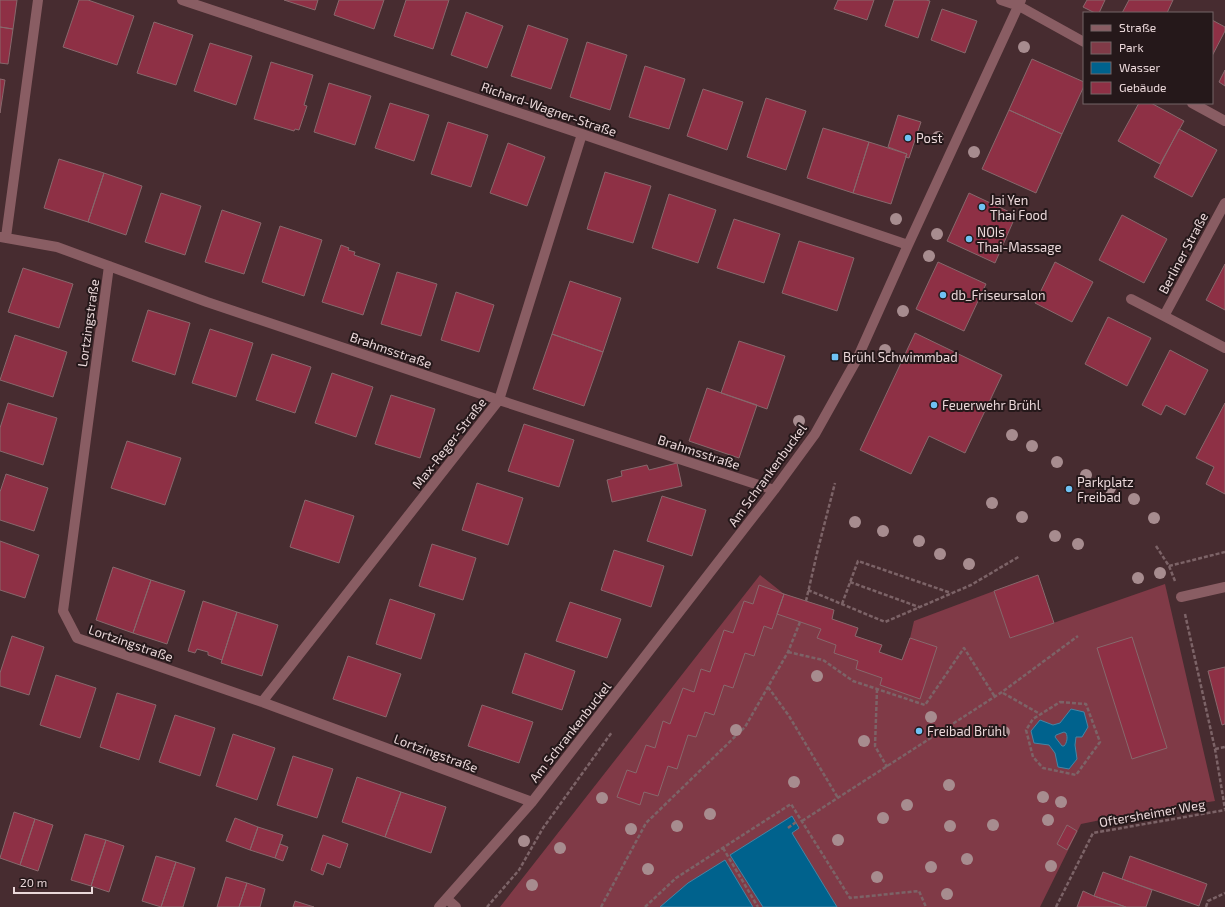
<svg xmlns="http://www.w3.org/2000/svg" width="1225" height="907" font-family="'Exo 2',sans-serif">
<style>
.green{fill:#803a47}
.water{fill:#00628d;stroke:#4685a4;fill-rule:evenodd}
.building{fill:#8e3045;stroke:#87686c}
.lines{fill:none;stroke-linecap:round;stroke-linejoin:round}
.path{stroke:#7c6367;stroke-width:2.5;stroke-dasharray:4 2;stroke-linecap:butt}
.lane{stroke:#895d63;stroke-width:10}
.street{stroke:#895d63;stroke-width:10}
.tree{fill:#a78c8f}
.poi-dot{fill:#6fc2f4;stroke:#25181a;stroke-width:1.5}
.labels{text-anchor:middle;dominant-baseline:central;stroke-width:4;stroke-linejoin:round;paint-order:stroke}
.street-label{font-size:13px;fill:#ebd8da;stroke:#25181a}
.poi-label{font-size:13px;fill:#ebd8da;stroke:#25181a;text-anchor:start}
</style>
<rect width="100%" height="100%" fill="#472c30"/>
<!-- green -->
<path class="green" d="M760 575 784 594 834 610 832 619 858 628 856 636 882 645 880 652 902 660 910 638 914 621 994 591 1010 638 1165 584 1215 801 1135 813 1081 824 1040 907H500Z"/>
<!-- water -->
<path class="water" d="M1071 709 1084 712 1088 727 1082 737H1076L1075 745 1077 759 1069 769 1058 767 1055 753 1049 745 1034 743 1031 731 1040 720 1053 725 1060 723ZM1064 732 1066 733C1068 737 1067 743 1064 746H1062L1055 737 1056 735Z
M792 816 799 828 792 833 837 907H763L730 855Z
M725 860 753 907H660L688 883Z"/>
<!-- building -->
<path class="building" d="M0 0H17L13 29 0 27Z
M79 0H88L134 16 117 65 63 47Z
M284 0H318L315 10Z
M339 0H384L374 29 334 15Z
M406 0H449L433 49 394 36Z
M838 0H874L867 20 834 9Z
M894 0H926L930 1 918 38 885 26Z
M1087 0H1105L1099 13H1095L1083 7Z
M1129 0H1173L1167 13H1122Z
M942 9 977 21 965 53 931 40Z
M466 12 503 26 487 68 451 55Z
M1212 20 1225 27V31L1212 56Z
M154 22 193 35 176 85 137 73Z
M528 25 568 39 551 89 511 76Z
M0 27 13 29 8 64 0 63Z
M587 42 627 55 610 110 570 97Z
M210 43 252 56 236 105 194 91Z
M1032 59 1084 82V86L1062 134 1009 110Z
M271 62 313 75 304 105 307 106 299 130 295 129 294 131 254 119Z
M645 66 685 79 669 129 629 117Z
M1225 70V86L1219 82Z
M0 79 5 80 0 113Z
M329 83 371 96 355 145 314 132Z
M703 89 743 102 727 150 687 136Z
M766 98 806 111 786 170 747 157Z
M390 103 429 115 414 161 375 148Z
M1139 103H1151L1184 121 1160 164 1118 141Z
M1009 110 1062 134 1036 193 982 169Z
M898 115 921 122 909 158 905 157 907 154 888 147Z
M448 122 488 135 471 187 431 174Z
M823 128 869 142 853 193 807 178Z
M1179 129 1217 150 1192 197 1154 177Z
M869 142 907 154 891 204 853 193Z
M508 143 545 157 527 206 490 193Z
M59 159 104 173 88 222 44 208Z
M605 172 651 186 633 243 587 229Z
M104 173 142 186 126 235 88 222Z
M161 193 201 206 185 255 145 242Z
M969 193 1016 215 995 263 947 241Z
M669 194 716 210 698 263 652 248Z
M222 210 261 223 244 274 205 262Z
M1122 215 1167 239 1144 283 1099 260Z
M734 219 780 234 764 283 717 268Z
M280 226 322 240 304 296 262 282Z
M799 241 854 258 837 311 782 293Z
M341 245 349 248 348 250 355 252 354 255 380 264 363 315 322 302Z
M938 262 986 284 964 331 916 309Z
M1055 262 1093 282 1072 322 1035 303Z
M1225 264V310L1206 300Z
M23 268 73 284 59 328 8 312Z
M397 272 437 284 421 336 381 324Z
M570 281 621 298 603 352 552 334Z
M456 292 494 305 479 352 441 340Z
M148 310 190 323 175 375 132 361Z
M1108 317 1151 338 1127 386 1085 364Z
M210 329 253 343 236 397 192 383Z
M915 333 1002 375 965 453 929 436 911 474 860 450Z
M552 334 603 352 584 406 533 389Z
M15 335 67 352 53 397 0 380Z
M739 341 785 356 767 409 721 393Z
M1170 350 1208 370 1185 415 1166 405 1161 415 1142 405Z
M272 354 311 367 295 413 256 400Z
M332 373 373 387 356 437 315 423Z
M707 388 757 405 739 458 689 441Z
M391 395 435 409 420 458 375 444Z
M8 403 57 418 43 465 0 451V428Z
M1225 403V494L1206 484 1214 467 1196 458Z
M524 424 574 440 559 487 508 471Z
M127 441 181 458 165 505 111 488Z
M677 463 682 486 612 502 607 480 622 476 621 471 647 465 649 470Z
M6 474 48 488 34 531 0 520V492Z
M477 483 523 498 508 545 462 530Z
M662 496 706 510 692 556 647 541Z
M305 500 354 516 339 563 290 547Z
M0 541 39 555 25 598 0 590Z
M432 544 476 558 463 600 419 586Z
M614 550 664 566 651 607 601 590Z
M113 567 151 580 133 633 96 620Z
M1038 575 1054 623 1010 638 994 591Z
M151 580 185 591 167 644 133 633Z
M759 585 784 594 772 629 764 626 754 656 745 653 733 688 724 685 714 715 705 712 696 737 688 735 677 769 668 766 658 796 644 792 640 805 617 797 627 770 636 773 646 745 655 748 663 721 670 724 683 688 694 692 701 669 710 672 724 630 733 633 744 601 753 604Z
M784 594 834 610 832 619 858 628 855 636 882 645 879 652 902 660 910 638 937 647 920 699 880 685 882 678 856 669 858 661 834 653 836 645 817 638 821 629 777 614Z
M390 599 435 614 421 659 376 644Z
M203 601 237 612 222 660 208 655V652L197 649 195 653 188 651Z
M570 602 621 619 607 658 556 641Z
M237 612 278 625 262 676 221 663Z
M12 636 44 647 29 695 0 686V673Z
M1132 637 1167 748 1132 759 1097 648Z
M525 653 575 671 562 710 512 693Z
M348 656 401 674 386 717 333 699Z
M1225 667V724L1222 725 1208 671Z
M56 675 96 688 80 738 40 725Z
M117 693 156 705 139 760 100 747Z
M482 705 533 722 519 763 468 746Z
M175 715 215 728 200 776 159 762Z
M233 734 275 748 257 800 216 786Z
M293 756 333 769 317 818 277 805Z
M357 777 401 792 385 837 342 822Z
M401 792 446 807 431 853 385 837Z
M14 812 35 819 20 865 0 858Z
M235 818 258 827 250 850 226 841Z
M35 819 53 825 38 871 20 865Z
M1067 825 1077 831 1067 850 1057 844Z
M258 827 283 835 275 858 250 850Z
M85 834 106 840 91 886 71 880Z
M323 835 348 844 340 868 327 863 323 875 311 870Z
M106 840 124 846 109 892 91 886Z
M280 844 288 847 283 861 275 858Z
M156 856 176 862 161 907 142 901Z
M1130 856 1207 884 1199 906 1122 879Z
M176 862 195 868 183 907H161Z
M1103 872 1152 890 1146 907H1126L1094 896Z
M226 877 247 883 239 907H217Z
M247 883 265 889 260 907H239Z
M1083 891 1094 896 1126 907H1077Z
M295 901 314 907H293Z"/>
<g class="lines">
<!-- path -->
<path class="path" d="M1156 546 1169 566 1175 581
M1169 566 1225 552
M850 582 919 607
M808 590 885 622 971 585 1020 556
M806 601 818 549 835 483
M842 604 858 561 951 593
M1185 614 1215 749 1225 809
M788 652 823 660 853 681 925 705 964 648 995 697
M768 687 789 716 838 798
M877 689 875 746 887 767
M1003 693 1040 714
M1060 702 1086 704 1100 742 1076 775 1043 768 1033 757 1026 730 1033 719Z
M1215 749 1225 747
M802 821 1002 692 1078 636
M788 828 796 822
M723 848 758 907
M487 907 519 870 543 828 612 732
M601 907 646 823 745 727 788 652 800 622
M645 907 676 878 791 804 850 898 919 891 926 907
M1056 907 1093 833 1225 810
M1206 907 1208 901 1225 893"/>
<!-- lane -->
<path class="lane" d="M1181 597 1225 587"/>
<!-- street -->
<path class="street" d="M182 0 582 134 908 245
M1001 0 1019 6 1084 42
M1192 103 1225 121
M1225 203 1164 316 1225 348
M0 237 57 247 207 302 499 400 774 490
M6 237 38 0
M109 266 63 611 77 638 262 702 532 802
M1131 299 1164 316
M262 702 499 400 582 134
M447 899 456 907
M439 907 532 802 774 490 815 434 857 359 908 245 1021 0"/>
</g>
<!-- trees -->
<g class="tree">
<circle cx="1024" cy="47" r="6"/>
<circle cx="938" cy="137" r="6"/>
<circle cx="974" cy="152" r="6"/>
<circle cx="896" cy="219" r="6"/>
<circle cx="937" cy="234" r="6"/>
<circle cx="929" cy="256" r="6"/>
<circle cx="903" cy="311" r="6"/>
<circle cx="885" cy="350" r="6"/>
<circle cx="799" cy="421" r="6"/>
<circle cx="1012" cy="435" r="6"/>
<circle cx="1032" cy="446" r="6"/>
<circle cx="1057" cy="462" r="6"/>
<circle cx="1086" cy="475" r="6"/>
<circle cx="1110" cy="488" r="6"/>
<circle cx="1134" cy="499" r="6"/>
<circle cx="992" cy="503" r="6"/>
<circle cx="1022" cy="517" r="6"/>
<circle cx="1154" cy="518" r="6"/>
<circle cx="855" cy="522" r="6"/>
<circle cx="883" cy="531" r="6"/>
<circle cx="1055" cy="536" r="6"/>
<circle cx="919" cy="541" r="6"/>
<circle cx="1078" cy="544" r="6"/>
<circle cx="940" cy="554" r="6"/>
<circle cx="969" cy="564" r="6"/>
<circle cx="1160" cy="573" r="6"/>
<circle cx="1138" cy="578" r="6"/>
<circle cx="817" cy="676" r="6"/>
<circle cx="931" cy="717" r="6"/>
<circle cx="736" cy="730" r="6"/>
<circle cx="1004" cy="732" r="6"/>
<circle cx="864" cy="741" r="6"/>
<circle cx="794" cy="782" r="6"/>
<circle cx="949" cy="785" r="6"/>
<circle cx="1043" cy="797" r="6"/>
<circle cx="602" cy="798" r="6"/>
<circle cx="1061" cy="802" r="6"/>
<circle cx="907" cy="805" r="6"/>
<circle cx="710" cy="814" r="6"/>
<circle cx="883" cy="818" r="6"/>
<circle cx="1048" cy="820" r="6"/>
<circle cx="993" cy="825" r="6"/>
<circle cx="677" cy="826" r="6"/>
<circle cx="950" cy="826" r="6"/>
<circle cx="631" cy="829" r="6"/>
<circle cx="838" cy="840" r="6"/>
<circle cx="524" cy="841" r="6"/>
<circle cx="560" cy="848" r="6"/>
<circle cx="967" cy="859" r="6"/>
<circle cx="1051" cy="866" r="6"/>
<circle cx="931" cy="867" r="6"/>
<circle cx="648" cy="869" r="6"/>
<circle cx="877" cy="877" r="6"/>
<circle cx="532" cy="885" r="6"/>
<circle cx="947" cy="894" r="6"/>
</g>
<!-- markers -->
<g class="poi-dot">
<circle cx="908" cy="138" r="4"/>
<circle cx="982" cy="207" r="4"/>
<circle cx="969" cy="239" r="4"/>
<circle cx="943" cy="295" r="4"/>
<rect x="831" y="353" width="8" height="8" rx="2"/>
<circle cx="934" cy="405" r="4"/>
<circle cx="1069" cy="489" r="4"/>
<circle cx="919" cy="731" r="4"/>
</g>
<g class="labels">
<!-- street labels -->
<g class="street-label">
<text transform="translate(549 109) rotate(19)">Richard-Wagner-Straße</text>
<text transform="translate(1183 253) rotate(-62)">Berliner Straße</text>
<text transform="translate(88 323) rotate(-82)">Lortzingstraße</text>
<text transform="translate(391 350) rotate(19)">Brahmsstraße</text>
<text transform="translate(449 443) rotate(-52)">Max-Reger-Straße</text>
<text transform="translate(699 452) rotate(18)">Brahmsstraße</text>
<text transform="translate(767 475) rotate(-54)">Am Schrankenbuckel</text>
<text transform="translate(131 643) rotate(19)">Lortzingstraße</text>
<text transform="translate(570 732) rotate(-52)">Am Schrankenbuckel</text>
<text transform="translate(436 753) rotate(20)">Lortzingstraße</text>
<text transform="translate(1152 813) rotate(-10)">Oftersheimer Weg</text>
</g>
<!-- poi labels -->
<g class="poi-label">
<text x="916" y="138">Post</text>
<text x="990" y="200">Jai Yen<tspan x="990" dy="15">Thai Food</tspan></text>
<text x="977" y="232">NOIs<tspan x="977" dy="15">Thai-Massage</tspan></text>
<text x="951" y="295">db_Friseursalon</text>
<text x="843" y="357">Brühl Schwimmbad</text>
<text x="942" y="405">Feuerwehr Brühl</text>
<text x="1077" y="482">Parkplatz<tspan x="1077" dy="15">Freibad</tspan></text>
<text x="927" y="731">Freibad Brühl</text>
</g>
</g>
<!-- legend -->
<rect x="1083" y="12" width="130" height="92" fill="#25181a" stroke="#746567"/>
<rect x="1091" y="25" width="20" height="6" fill="#895d63" stroke="#746567"/>
<text x="1119" y="32" font-size="12" fill="#ebd8da">Straße</text>
<rect x="1091" y="42" width="20" height="12" fill="#803a47" stroke="#746567"/>
<text x="1119" y="52" font-size="12" fill="#ebd8da">Park</text>
<rect x="1091" y="62" width="20" height="12" fill="#00628d" stroke="#746567"/>
<text x="1119" y="72" font-size="12" fill="#ebd8da">Wasser</text>
<rect x="1091" y="82" width="20" height="12" fill="#8e3045" stroke="#746567"/>
<text x="1119" y="92" font-size="12" fill="#ebd8da">Gebäude</text>
<!-- scale -->
<path d="M14 887v6h78v-6" fill="none" stroke="#ebd8da" stroke-width="2"/>
<text x="20" y="887" font-size="12" fill="#ebd8da" stroke="#25181a" stroke-width="3" paint-order="stroke">20 m</text>
</svg>
